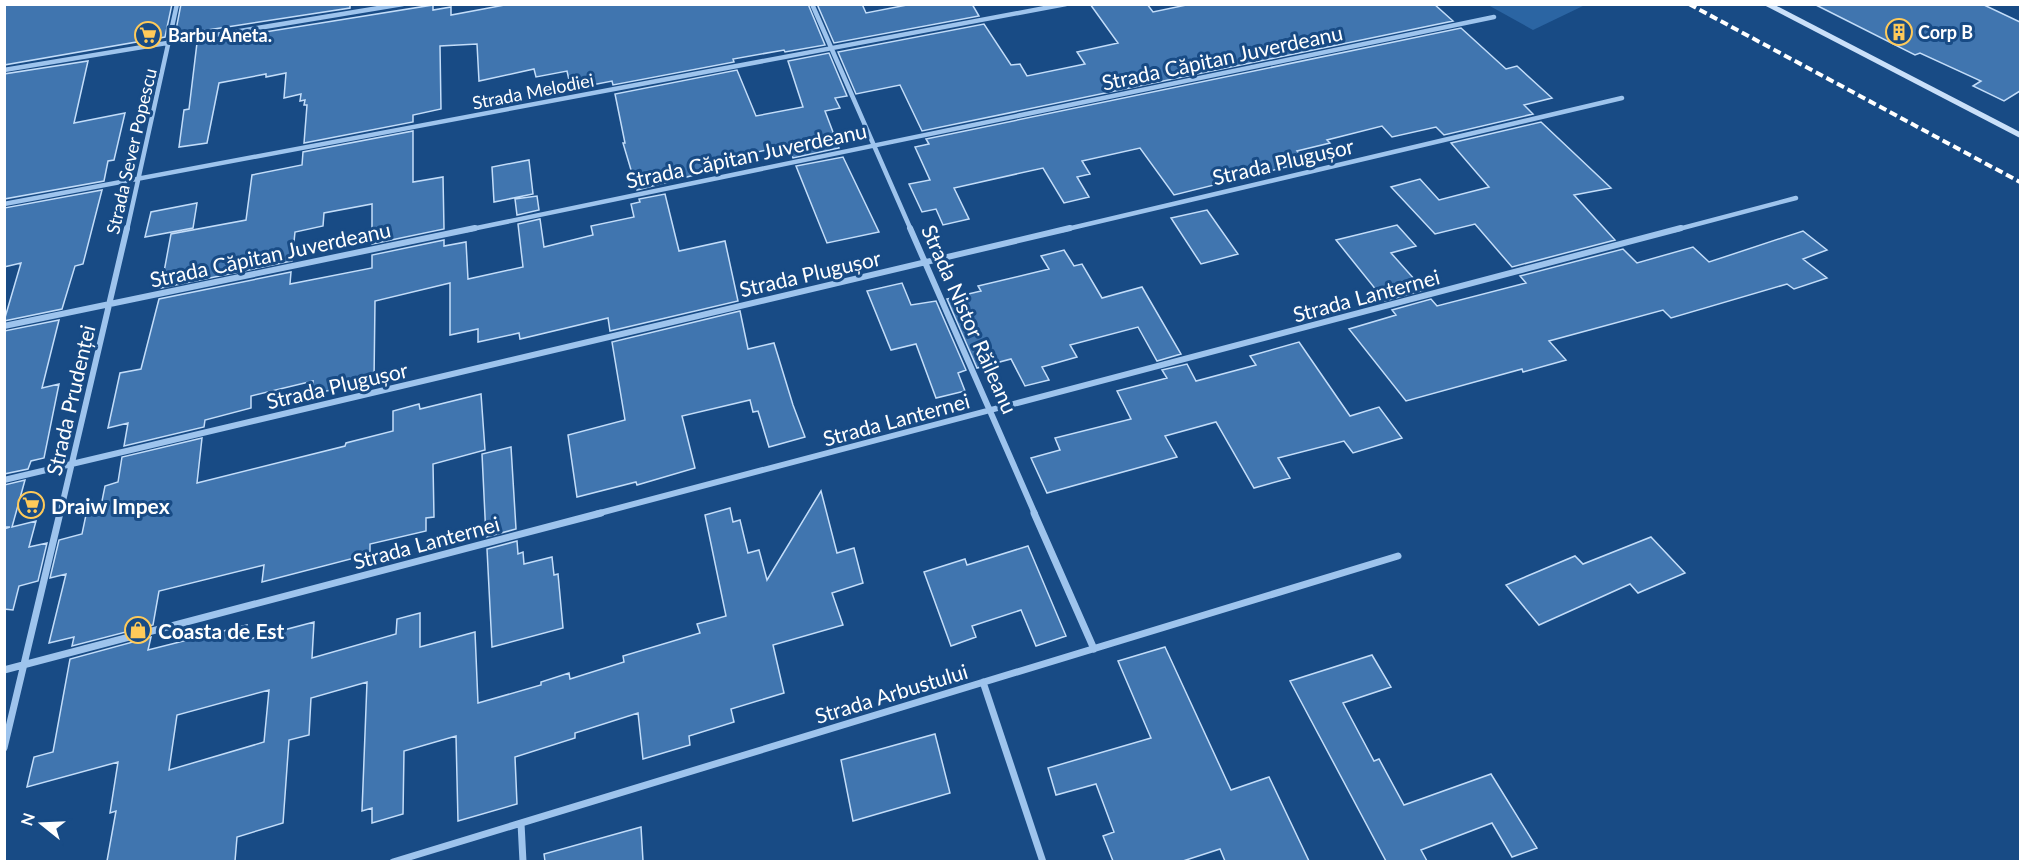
<svg xmlns="http://www.w3.org/2000/svg" width="2025" height="866" font-family="Lato,sans-serif">
<style>
.green{fill:#2b65a3}
.building{fill:#4075af;stroke:#c3ddf9;stroke-width:1.5;fill-rule:evenodd}
.lines{fill:none;stroke-linecap:round;stroke-linejoin:round}
.street-far2{stroke:#9ec4ed;stroke-width:4.5}
.street-far1{stroke:#9ec4ed;stroke-width:6}
.street{stroke:#9ec4ed;stroke-width:7}
.secondary{fill:#cae0f9;fill-rule:evenodd}
.rail{stroke:#fff;stroke-width:4;stroke-dasharray:8 4;stroke-linecap:butt}
.labels{text-anchor:middle;dominant-baseline:central;stroke-width:6;stroke-linejoin:round;paint-order:stroke}
.far-poi-label{font-size:18px;font-weight:bold;fill:#fff;stroke:#184b85;text-anchor:start}
.far-street-label{font-size:18px;fill:#fff;stroke:#184b85}
.street-label{font-size:21px;fill:#fff;stroke:#184b85}
.poi-label{font-size:21px;font-weight:bold;fill:#fff;stroke:#184b85;text-anchor:start}
</style>
<rect width="100%" height="100%" fill="#184b85"/>
<!-- green -->
<path class="green" d="M1488 5H1585L1533 30Z"/>
<!-- building -->
<path class="building" d="M4 4H172L165 37 4 65Z
M181 4H350V8L175 35Z
M510 4H808L825 45 785 52 784 50 733 59 734 62 613 85 612 81 571 89 567 71 536 77 534 69 479 81 477 44 440 46 441 109 413 115V122L304 143 307 105H304L305 100 300 101 301 94 284 98 286 73 266 77V74L219 83 207 143 179 147 184 110 189 109 197 43 433 5V10L451 7V15Z
M817 4H862L866 13 912 4H972L979 16 834 43Z
M1090 4H1147L1153 12 1191 4H1434L1453 21 922 131 900 85 856 94 838 52 984 24 1011 65 1020 64 1027 76 1085 64 1077 52 1118 43Z
M1814 4H1982L2020 22V91L2004 101 1973 86 1981 81 1920 53 1915 55Z
M1461 28 1506 69 1517 66 1552 98 1524 105 1533 114 1444 135 1436 127 1392 137 1382 126 1327 140 1330 143 1297 151 1306 162 1174 195 1140 148 1082 161 1090 174 1077 177 1089 197 1064 203 1043 168 954 188 969 219 943 225 936 209 922 212 909 184 930 180 915 147 929 144 926 139Z
M829 53 847 96 835 98 840 108 825 111 839 148 793 158 788 145 709 163 710 171 637 190 623 143H625L615 94 737 70 756 116 803 107 788 61Z
M88 61 74 123 125 113 114 160 108 161 104 181 4 199V74Z
M1541 122 1611 188 1574 195 1615 240 1512 267 1475 224 1435 234 1391 187 1420 179 1439 200 1489 187 1451 143Z
M413 131V182L443 177 444 229 372 244V204L324 213 323 226 295 232 292 261 161 288 171 234 246 220 252 175 302 165 303 152Z
M843 157 879 232 827 243 796 166Z
M529 160 533 194 494 202 492 167Z
M102 190 83 264 75 266 62 309 4 321 21 263 4 267V208Z
M665 194 679 251 725 241 738 301 610 331 608 318 520 339 519 333 478 342V329L450 335V283L375 301 374 381 312 394 313 381 251 396V408L205 420 204 427 124 446 128 423 108 428 120 373 141 369 159 299 291 272 290 284 372 268V255L444 240V246L466 242 468 279 523 267 518 224 540 219 544 247 593 235 591 226 634 217 631 204 640 202 639 199Z
M537 196 539 210 517 215 515 199Z
M197 203 193 228 145 237 151 212Z
M1207 210 1238 254 1201 264 1171 218Z
M1397 225 1416 246 1391 253 1424 290 1385 301 1336 240Z
M1803 231 1827 250 1803 259 1827 278 1794 289 1787 284 1671 318 1663 310 1549 341 1566 360 1523 372 1522 369 1406 401 1349 329 1396 315 1392 310 1431 299 1437 306 1526 283 1520 276 1623 249 1637 263 1693 247 1709 262Z
M1064 250 1074 266 1082 264 1102 298 1142 287 1181 354 1157 361 1138 327 1070 345 1077 357 1042 367 1049 380 1025 386 1011 359 977 368 947 299 981 291 978 286 1049 269 1041 256Z
M902 283 911 305 936 301 966 370 958 373 965 391 936 398 916 344 891 350 867 291Z
M740 311 748 349 774 343 793 405 805 437 769 447 758 411 753 412 750 400 682 416 695 468 637 485 636 482 577 497 568 435 625 420 612 342Z
M59 320 42 388 59 384 44 458 31 461 28 469 4 474V331Z
M1299 342 1350 416 1379 407 1402 438 1353 453 1344 441 1278 458 1290 478 1254 488 1216 422 1165 436 1177 457 1047 493 1031 458 1060 450 1055 438 1131 419 1117 391 1167 378 1162 370 1187 364 1196 381 1256 365 1250 356Z
M481 394 485 450 433 464 434 517 426 518V531L370 544V554L262 582 264 565 159 591 153 625 72 646 74 637 49 643 66 574 50 578 59 540 82 534 87 510 101 506 105 486 118 482 122 457 202 438 197 483 345 446 346 443 393 431V411L419 404 420 409Z
M511 447 516 529 486 537 482 454Z
M25 480 12 527 36 521 29 547 47 543 38 581 19 586 13 610 4 609V529L10 527H4V485Z
M821 491 837 553 854 548 863 583 832 593 843 625 773 645 784 693 731 709 734 722 689 736 690 745 643 759 638 713 575 733V738L515 757 517 804 458 821 456 736 404 751 403 814 372 823V808L362 811 367 682 311 698 309 735 289 740 283 823 237 837 235 861H107L116 811 110 813 118 762 27 787 34 757 53 752 70 659 151 637 148 650 247 625 246 640 314 622 312 658 396 634 397 619 420 613V647L475 632 478 703 541 685V682L569 673 570 679 624 662 623 656 700 633 697 624 726 616 705 515 730 508 733 522 740 520 748 553 759 550 767 580ZM269 690 264 742 169 770 177 715Z
M1651 537 1685 573 1638 593 1630 584 1539 625 1506 585 1575 556 1583 564Z
M517 541 518 554 523 552 524 564 552 557 554 575 558 574 563 628 492 647 487 549Z
M1028 546 1066 636 1036 646 1021 610 972 626 976 637 951 646 924 572 965 559 967 565Z
M1165 647 1231 790 1269 777 1309 861H1225L1220 849 1183 861H1113L1103 836 1114 832 1096 784 1056 795 1048 768 1151 738 1118 661Z
M1372 655 1391 687 1343 703 1374 761 1379 759 1404 805 1491 774 1537 848 1512 857 1492 823 1421 850 1427 861H1386L1290 681Z
M935 734 950 793 853 821 841 760Z
M641 827 643 861H545L544 854Z"/>
<g class="lines">
<!-- street-far2 -->
<path class="street-far2" d="M812 4 911 230
M4 70 403 4
M4 204 1066 4
M127 230 177 4
M467 230 1494 17
M1063 230 1622 98
M1675 230 1796 198"/>
<!-- street-far1 -->
<path class="street-far1" d="M910 228 1035 514
M4 326 475 228
M4 480 1070 228
M60 514 127 228
M596 514 1681 228"/>
<!-- street -->
<path class="street" d="M1034 513 1094 649
M4 670 601 513
M983 682 1043 862
M4 748 60 513
M521 823 523 862
M393 862 1398 556"/>
<!-- secondary -->
<path class="secondary" d="M1762 4H1773L2020 132V138Z"/>
<!-- rail -->
<path class="rail" d="M1689 4 2020 182"/>
</g>
<!-- icons -->
<defs>
<symbol id="building-ring" viewBox="-11 -11 22 22"><circle r="9.5" fill="#184b85" stroke="#ffca59" stroke-width="1.5"/><path d="M-4-6H4V6H1V3H-1V6H-4ZM-2.5-4.3h1.7v1.8h-1.7ZM.8-4.3h1.7v1.8H.8ZM-2.5-1h1.7V.8h-1.7ZM.8-1h1.7V.8H.8Z" fill="#ffca59"/></symbol>
<symbol id="supermarket-ring" viewBox="-11 -11 22 22"><circle r="9.5" fill="#184b85" stroke="#ffca59" stroke-width="1.5"/><path d="M-6-5.5h2.5l.6 2H6L4.5 2H-2.5L-4.4-4H-6ZM-1.5 3.2a1.3 1.3 0 1 0 .1 0ZM3 3.2a1.3 1.3 0 1 0 .1 0Z" fill="#ffca59"/></symbol>
<symbol id="shop-ring" viewBox="-11 -11 22 22"><circle r="9.5" fill="#184b85" stroke="#ffca59" stroke-width="1.5"/><path d="M-5-2.5h2.3a2.7 3.5 0 0 1 5.4 0H5L5.5 6h-11ZM-1.5-2.5h3a1.5 2.3 0 0 0-3 0Z" fill="#ffca59"/></symbol>
</defs>
<g fill-rule="evenodd">
<use href="#building-ring" x="1884" y="17" width="30" height="30"/>
<use href="#supermarket-ring" x="133" y="20" width="30" height="30"/>
<use href="#supermarket-ring" x="16" y="490" width="30" height="30"/>
<use href="#shop-ring" x="123" y="615" width="30" height="30"/>
</g>
<g class="labels">
<!-- far-poi labels -->
<g class="far-poi-label">
<text x="1918" y="32">Corp B</text>
<text x="168" y="35">Barbu Aneta.</text>
</g>
<!-- far-street labels -->
<g class="far-street-label">
<text transform="translate(533 91) rotate(-11)">Strada Melodiei</text>
<text transform="translate(131 151) rotate(-77)">Strada Sever Popescu</text>
</g>
<!-- street labels -->
<g class="street-label">
<text transform="translate(1222 57) rotate(-12)">Strada Căpitan Juverdeanu</text>
<text transform="translate(746 155) rotate(-12)">Strada Căpitan Juverdeanu</text>
<text transform="translate(1283 161) rotate(-13)">Strada Plugușor</text>
<text transform="translate(270 254) rotate(-12)">Strada Căpitan Juverdeanu</text>
<text transform="translate(810 273) rotate(-13)">Strada Plugușor</text>
<text transform="translate(1366 295) rotate(-15)">Strada Lanternei</text>
<text transform="translate(970 319) rotate(66)">Strada Nistor Răileanu</text>
<text transform="translate(337 385) rotate(-13)">Strada Plugușor</text>
<text transform="translate(70 400) rotate(-77)">Strada Prudenței</text>
<text transform="translate(896 419) rotate(-15)">Strada Lanternei</text>
<text transform="translate(426 542) rotate(-15)">Strada Lanternei</text>
<text transform="translate(891 693) rotate(-17)">Strada Arbustului</text>
</g>
<!-- poi labels -->
<g class="poi-label">
<text x="51" y="505">Draiw Impex</text>
<text x="158" y="630">Coasta de Est</text>
</g>
</g>
<!-- border -->
<rect width="2025" height="866" fill="none" stroke="#ffffff" stroke-width="12"/>
<!-- north arrow -->
<g transform="translate(42 824) rotate(288)" stroke="#184b85" stroke-width="4.5" paint-order="stroke">
<path d="M0-4.5L10 22L0 15L-10 22Z" fill="#ffffff"/>
<text y="-9" font-size="16" font-weight="bold" text-anchor="middle" fill="#ffffff">N</text>
</g>
</svg>
